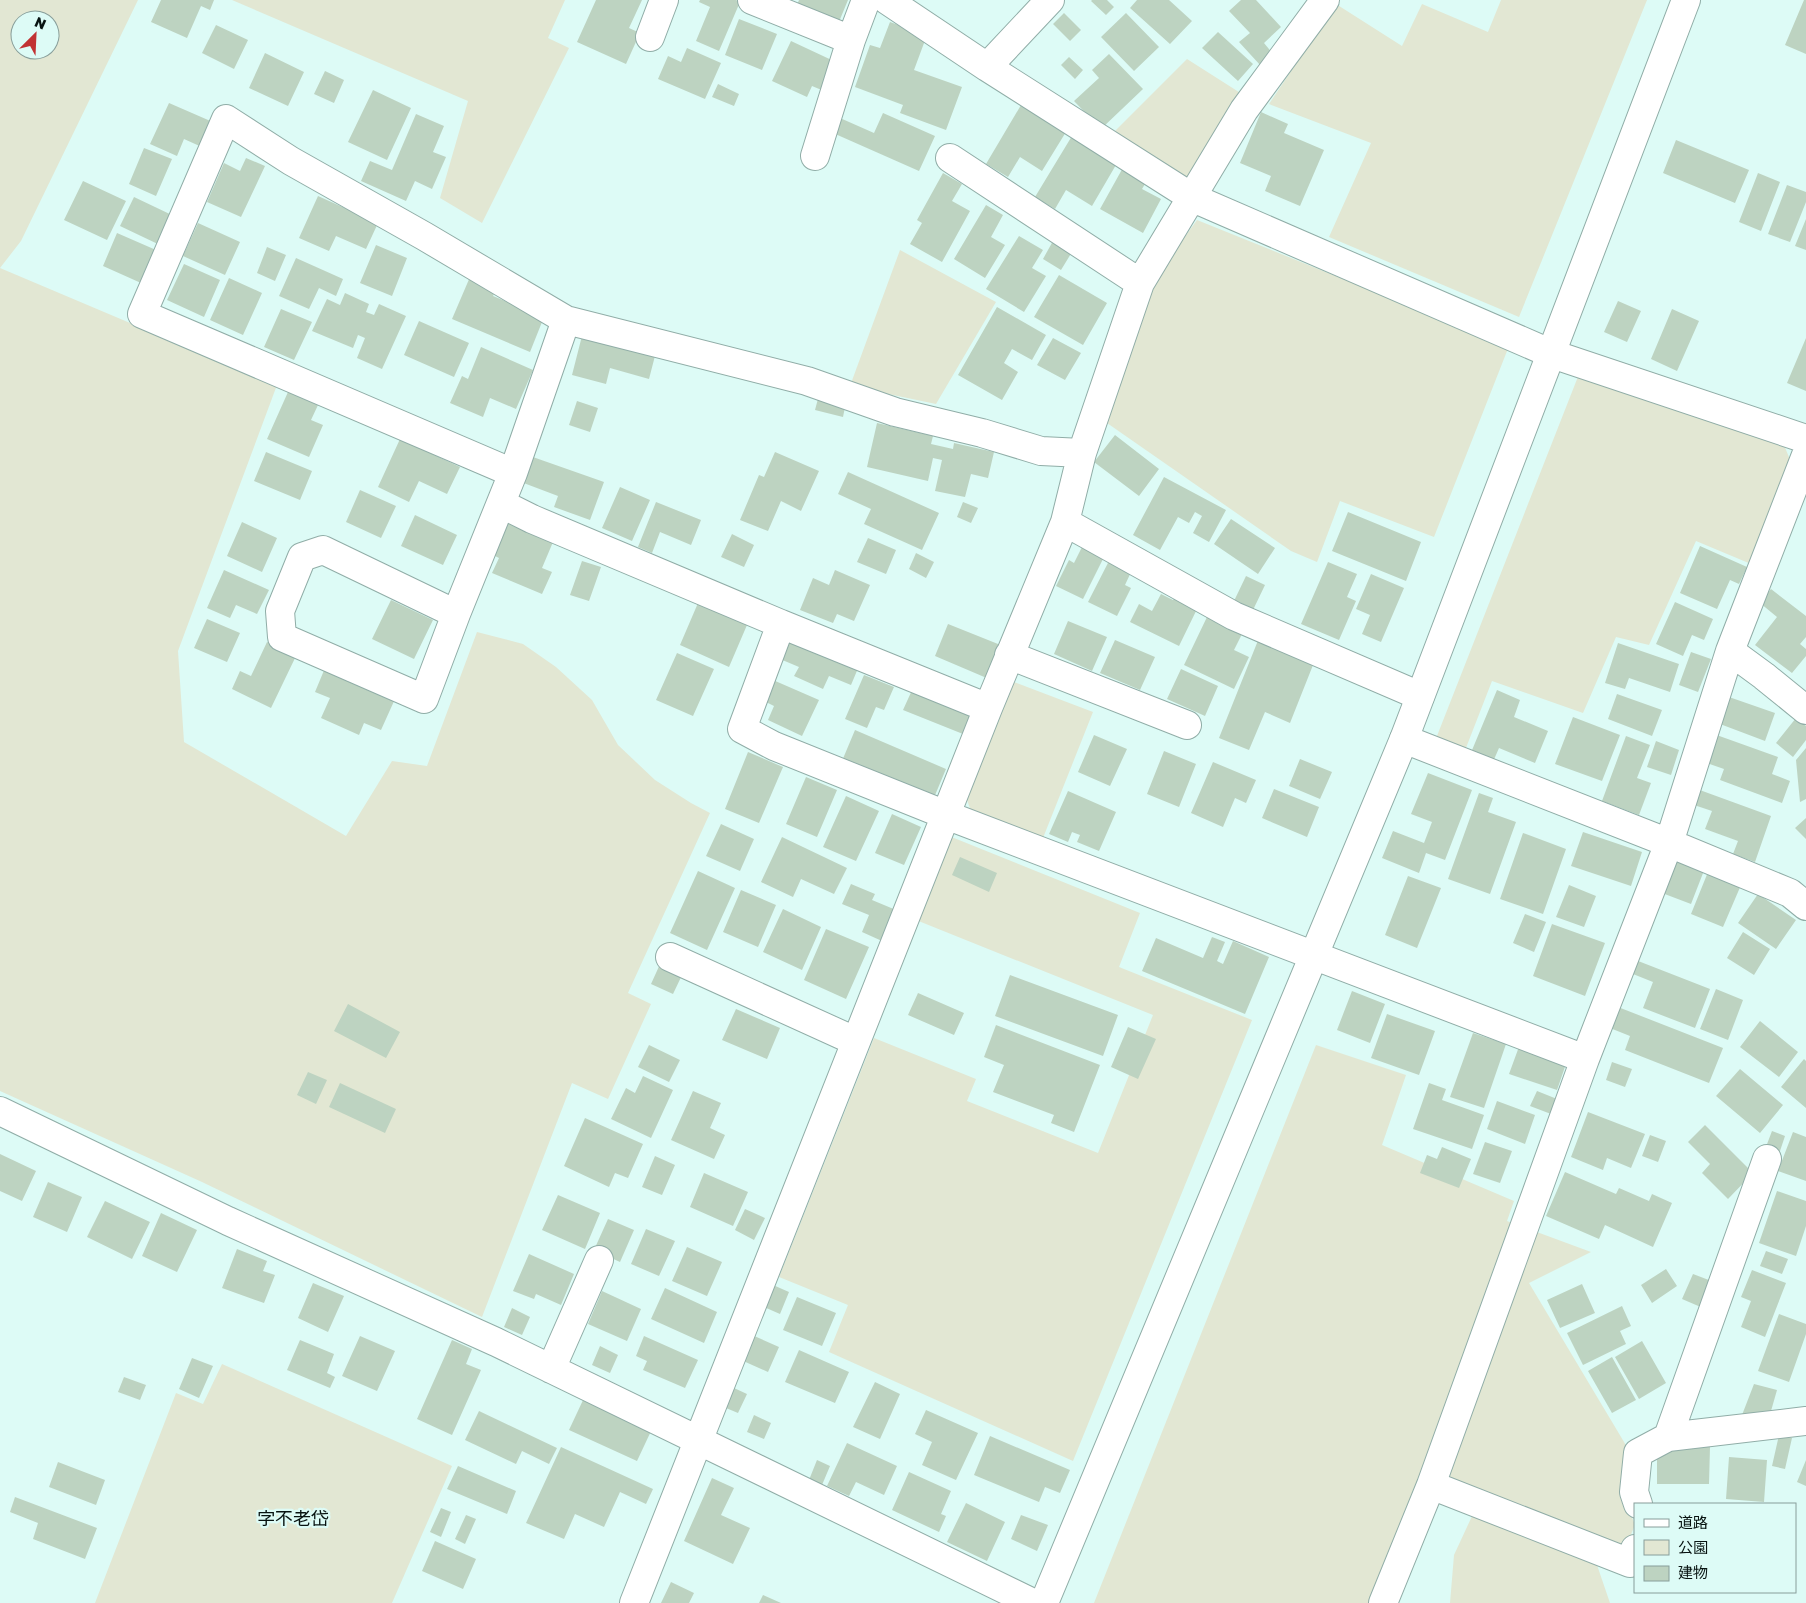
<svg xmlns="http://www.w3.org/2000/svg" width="1806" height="1603" font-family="'Golos Text','Noto Sans JP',sans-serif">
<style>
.green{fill:#e2e7d3;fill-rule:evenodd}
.building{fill:#bdd3c1}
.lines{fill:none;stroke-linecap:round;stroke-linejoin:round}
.minor-casing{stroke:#90ada7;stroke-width:30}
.tertiary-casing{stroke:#90ada7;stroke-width:30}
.minor{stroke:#fff;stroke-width:28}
.tertiary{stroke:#fff;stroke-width:28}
.labels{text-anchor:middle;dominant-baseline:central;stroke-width:4.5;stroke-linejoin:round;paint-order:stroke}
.quarter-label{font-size:18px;fill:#081311;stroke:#ddfbf6}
</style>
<rect width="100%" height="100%" fill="#ddfbf6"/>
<!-- green -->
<path class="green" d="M0 0H138L21 241 0 268 277 385 178 651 184 742 346 836 392 761 427 766 477 632 523 644 556 667 592 700 618 745 655 780 691 803 710 813 628 993 651 1004 608 1099 572 1083 482 1317 202 1182 0 1091ZM20 20H50V50H20Z
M232 0H565L548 38 569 48 482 223 440 198 468 101Z
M1501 0H1647L1519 317 1329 237 1371 143 1269 104 1336 4 1402 46 1422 4 1488 32Z
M1187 59 1242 94 1188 181 1112 134Z
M1197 220 1509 346 1434 537 1340 501 1317 562 1291 551 1107 423 1113 377 1149 286Z
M900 250 996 302 936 404 850 386Z
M1581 369 1784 445 1793 467 1751 564 1696 541 1649 645 1616 637 1583 713 1492 681 1464 753 1435 741Z
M1014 682 1093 712 1041 843 973 817 966 797Z
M949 836 1140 913 1119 967 1252 1020 1073 1461 829 1352 848 1305 779 1277 874 1038 976 1079 967 1101 1098 1153 1153 1015 916 920Z
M1316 1045 1406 1075 1382 1145 1514 1201 1507 1221 1591 1252 1529 1283 1630 1452 1624 1497 1635 1525 1624 1551 1425 1475 1371 1603H1094Z
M222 1364 452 1466 392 1603H95L176 1393 203 1404Z
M1473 1514 1597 1565 1610 1603H1450L1454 1555Z"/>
<!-- building -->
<path class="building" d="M161 0H214L210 10 201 6 187 38 151 22Z
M596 0H642L629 28 640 33 626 64 577 42Z
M700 0H736L740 2 719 51 696 41 710 7 699 2Z
M799 0H848L836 29 794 12Z
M1092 0H1107L1114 7 1106 15 1091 1Z
M1137 0H1169L1192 21 1170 44 1130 8Z
M1241 0H1256L1281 27 1264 43 1273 54 1261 66 1239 42 1250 33 1229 11Z
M1804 0H1806V54L1785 45Z
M1064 13 1081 30 1070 41 1053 24Z
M1126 13 1159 47 1134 71 1101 37Z
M739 19 777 34 762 70 725 55Z
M890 22 927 35 914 70 962 87 946 130 900 113 903 105 855 87 870 45 880 48Z
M216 25 248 40 234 69 202 53Z
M1218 32 1253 64 1238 81 1202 48Z
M791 41 838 63 824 91 812 86 807 97 772 81Z
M687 48 721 63 705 99 658 79 668 56 681 62Z
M265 53 304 72 288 106 249 88Z
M1109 54 1143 89 1101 129 1074 101 1099 78 1092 70Z
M1069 57 1083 70 1075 79 1061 65Z
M325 71 344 80 334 103 314 94Z
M718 84 739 94 734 106 712 97Z
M373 90 411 108 387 160 348 142Z
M1024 100 1069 127 1042 171 1020 157 1008 177 986 164Z
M169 103 215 123 204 148 184 139 177 156 150 144Z
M1261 112 1288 124 1284 133 1324 150 1300 206 1265 191 1271 176 1240 163Z
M883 113 935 136 919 171 833 133 840 118 874 133Z
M416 114 444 126 433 152 446 157 432 189 415 181 406 201 361 181 370 161 392 170Z
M1075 131 1120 158 1092 206 1066 190 1055 209 1035 197Z
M1676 140 1749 170 1735 203 1663 173Z
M144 148 172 159 156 196 129 184Z
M246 158 265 166 241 217 207 202 224 163 240 171Z
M1125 164 1149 177 1142 189 1161 199 1143 233 1100 209Z
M943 173 962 184 952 201 970 211 942 262 910 244 922 223 917 220Z
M1758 173 1780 182 1761 231 1739 222Z
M83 181 126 201 107 240 64 220Z
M1787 185 1806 192V202L1790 242 1768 234Z
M318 196 378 223 366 249 336 236 329 251 299 238Z
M134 197 176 217 162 246 120 226Z
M986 205 1003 215 991 237 1005 245 985 278 954 259Z
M1806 219V250L1795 246Z
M198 223 240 242 225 275 183 256Z
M117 233 156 250 141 283 103 266Z
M1019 236 1043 250 1032 268 1046 276 1024 312 986 289Z
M1053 241 1072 252 1061 270 1043 259Z
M376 245 407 258 392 296 360 283Z
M267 247 286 255 275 281 257 273Z
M296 258 343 279 336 296 319 288 309 309 279 296Z
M184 264 220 280 204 317 167 300Z
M1059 275 1107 303 1083 345 1034 317Z
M470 277 497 288 493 296 544 317 530 352 452 319Z
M229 278 262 293 243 335 210 320Z
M345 293 369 304 366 312 374 315 379 304 406 316 382 369 357 358 365 338 358 335 353 348 312 331 327 299 340 305Z
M1618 301 1641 311 1627 342 1604 332Z
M997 307 1046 335 1032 360 1012 349 1004 363 1018 372 1002 400 958 375Z
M281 309 312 322 294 360 264 347Z
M1672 309 1699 321 1677 371 1651 359Z
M419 321 469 343 454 377 404 355Z
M583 332 656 352 649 379 610 368 606 384 572 375Z
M1053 338 1081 353 1065 380 1037 365Z
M1806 338V391L1787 383Z
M481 347 533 370 516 409 490 398 483 417 450 403 462 376 468 379Z
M288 392 318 405 311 420 323 425 309 457 267 439Z
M819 395 846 402 843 417 815 410Z
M577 401 598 408 590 432 569 425Z
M877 423 933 436 931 444 953 449 954 443 994 452 988 478 971 474 965 497 935 491 942 460 933 458 928 481 867 467Z
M1115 435 1159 469 1139 496 1094 462Z
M400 439 460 467 447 494 419 481 409 502 378 487Z
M266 452 312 471 300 500 254 481Z
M775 452 819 471 801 511 781 501 768 531 740 520 759 475 764 477Z
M530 456 604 482 590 520 554 507 558 496 521 482Z
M848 472 939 513 922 550 864 524 871 509 838 494Z
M1164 477 1226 510 1209 542 1193 533 1202 516 1195 512 1189 523 1178 517 1160 550 1133 535Z
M620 487 650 500 632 541 602 528Z
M360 490 396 506 381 538 346 522Z
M656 502 701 520 691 545 660 532 652 553 638 547Z
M963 502 978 508 971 523 957 517Z
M1348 512 1421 542 1406 581 1332 551Z
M415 515 457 535 443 565 401 546Z
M1231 519 1275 548 1258 574 1214 544Z
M505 521 553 542 542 568 552 572 542 594 492 573 499 558 491 554Z
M242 522 277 538 262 572 227 556Z
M732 534 754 545 744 567 721 557Z
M868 538 896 550 886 574 857 562Z
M1084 543 1106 553 1083 599 1056 586 1069 560 1074 563Z
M1700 546 1747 567 1739 584 1730 580 1717 609 1680 593Z
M916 553 934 562 926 578 909 569Z
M1110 559 1132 570 1125 585 1131 588 1117 616 1088 602Z
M582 561 601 567 589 601 570 595Z
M1328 562 1357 574 1347 597 1356 601 1339 640 1301 624Z
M224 570 269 590 257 614 236 605 230 618 207 608Z
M835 570 870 585 854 621 837 614 833 623 800 610 813 578 829 585Z
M1371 574 1404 588 1381 642 1362 634 1370 615 1356 609Z
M1246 576 1265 585 1253 610 1234 601Z
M1771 589 1806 616V637L1800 644 1806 649V656L1792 673 1755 645 1777 617 1760 603Z
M1161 594 1173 600 1176 596 1198 607 1179 646 1130 622 1139 604 1152 611Z
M391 600 433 620 414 659 372 639Z
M1675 602 1713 619 1704 640 1692 635 1683 656 1656 644Z
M698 603 747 625 729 667 680 645Z
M1207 617 1242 634 1234 650 1249 657 1234 689 1184 665Z
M207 619 240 633 227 662 194 648Z
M1068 621 1107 637 1092 671 1054 654Z
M948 624 1003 646 989 679 935 656Z
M790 636 859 666 851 685 829 676 823 689 794 676 799 667 780 659Z
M1259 638 1315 660 1290 723 1265 712 1249 750 1219 738Z
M1115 640 1155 657 1140 690 1100 673Z
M267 642 296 656 271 708 232 689 240 671 251 676Z
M1618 643 1679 664 1670 692 1629 678 1625 689 1605 683Z
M1691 652 1711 659 1698 692 1679 685Z
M677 653 714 669 693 716 656 700Z
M325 668 395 699 381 730 364 723 359 735 321 718 330 698 315 692Z
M1181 669 1218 686 1205 716 1167 699Z
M864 675 894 687 884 710 876 707 867 728 845 719Z
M773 680 819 700 802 736 768 720 774 706 764 701Z
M913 688 972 713 963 734 903 710Z
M1497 690 1520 700 1514 717 1548 731 1535 763 1499 748 1492 764 1470 755Z
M1617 694 1662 710 1652 736 1608 719Z
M1729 697 1775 713 1765 741 1720 724Z
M1573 717 1620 735 1602 781 1555 764Z
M1796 718 1806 726V740L1793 757 1776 743Z
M855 730 946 769 933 800 842 761Z
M1711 733 1778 757 1772 774 1790 781 1782 803 1720 780 1724 769 1701 761Z
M1094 735 1127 749 1110 786 1078 772Z
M1626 736 1650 745 1637 778 1651 783 1639 815 1602 801Z
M1656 741 1679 750 1671 775 1647 767Z
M1806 748V799L1800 802 1796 760Z
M1164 751 1196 764 1179 807 1147 794Z
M748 752 783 767 759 823 725 809Z
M1300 759 1332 772 1320 799 1289 786Z
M1213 762 1256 780 1246 803 1235 798 1223 827 1191 813Z
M1428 773 1472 790 1445 860 1426 853 1419 873 1382 858 1393 831 1424 843 1432 822 1411 814Z
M806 777 837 790 817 837 786 824Z
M1274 789 1319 807 1307 837 1262 818Z
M1697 789 1771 816 1755 862 1733 854 1738 841 1705 829 1712 811 1691 804Z
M1068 791 1116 812 1099 851 1077 842 1080 835 1072 832 1068 842 1049 834Z
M1479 793 1493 798 1488 812 1516 822 1490 894 1448 879Z
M846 796 879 811 856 861 823 847Z
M892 814 921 827 904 865 875 853Z
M1806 818V839L1795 828Z
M721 824 754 839 740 871 706 856Z
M1583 832 1642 852 1631 886 1571 866Z
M1523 833 1566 849 1543 914 1500 899Z
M782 837 847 868 834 894 801 879 793 897 761 882Z
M1676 856 1705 868 1691 904 1662 893Z
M960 857 997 873 989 892 952 875Z
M698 871 735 888 707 950 670 933Z
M1708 872 1741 885 1723 927 1691 914Z
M1408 876 1441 888 1417 948 1385 935Z
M851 884 875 894 872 900 896 910 882 941 862 932 869 915 842 904Z
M1569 885 1596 896 1584 927 1556 917Z
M741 890 776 905 758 947 723 932Z
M1758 894 1796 920 1776 949 1738 923Z
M783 909 821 927 802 970 763 952Z
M1525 914 1546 922 1534 952 1513 943Z
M1552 924 1605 943 1585 996 1533 976Z
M826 929 869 947 846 999 804 980Z
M1743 932 1770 949 1754 975 1727 958Z
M1212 937 1225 942 1217 961 1223 964 1233 941 1269 957 1245 1014 1142 971 1156 938 1203 958Z
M1633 959 1710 989 1695 1028 1643 1008 1653 982 1628 972Z
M661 962 683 973 673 994 651 984Z
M1010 975 1118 1015 1103 1056 995 1016Z
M1716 989 1743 1000 1728 1040 1700 1029Z
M1352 991 1385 1004 1370 1043 1337 1030Z
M918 993 964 1013 954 1035 908 1015Z
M348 1004 400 1032 386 1058 334 1031Z
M1618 1007 1723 1048 1709 1083 1625 1050 1630 1036 1610 1028Z
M736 1009 780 1028 767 1059 722 1040Z
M1387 1014 1435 1031 1419 1075 1371 1058Z
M1760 1021 1798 1052 1779 1077 1740 1047Z
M996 1025 1100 1065 1074 1132 1051 1123 1054 1115 993 1092 1004 1065 984 1057Z
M1128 1027 1156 1039 1138 1079 1111 1067Z
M1473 1033 1506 1044 1484 1108 1450 1097Z
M1520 1044 1567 1061 1557 1090 1509 1074Z
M649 1045 680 1060 669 1082 638 1067Z
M1804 1059 1806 1061V1108L1781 1087Z
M1612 1062 1632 1069 1625 1087 1606 1080Z
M1740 1069 1783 1105 1760 1133 1716 1096Z
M308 1072 327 1080 316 1104 297 1095Z
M643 1076 673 1090 651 1138 611 1119 626 1088 635 1093Z
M340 1083 396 1109 385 1133 329 1107Z
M1429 1083 1446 1089 1442 1100 1484 1115 1472 1149 1413 1129Z
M693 1091 721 1103 710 1128 725 1135 714 1159 671 1140Z
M1537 1091 1557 1099 1551 1114 1530 1106Z
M1497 1101 1535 1115 1525 1144 1487 1129Z
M1588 1112 1645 1134 1631 1168 1607 1158 1603 1170 1571 1157Z
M585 1118 643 1144 628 1178 615 1173 609 1187 564 1166Z
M1705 1125 1753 1173 1728 1199 1702 1173 1710 1164 1688 1142Z
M1772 1131 1785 1136 1778 1157 1764 1152Z
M1793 1132 1806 1137V1181L1778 1171Z
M1650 1135 1666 1141 1658 1162 1642 1156Z
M1485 1142 1512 1151 1500 1183 1473 1174Z
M1442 1147 1471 1159 1459 1188 1420 1173 1427 1155 1437 1159Z
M0 1154 36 1171 22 1201 0 1191Z
M655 1156 675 1165 662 1195 642 1187Z
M1565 1172 1616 1194 1619 1188 1649 1201 1652 1194 1672 1203 1653 1247 1605 1225 1599 1239 1546 1216Z
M704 1173 748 1192 733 1226 690 1207Z
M48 1182 82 1197 67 1232 33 1217Z
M1777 1191 1806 1201V1226L1796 1256 1759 1243Z
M558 1195 600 1213 585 1249 542 1230Z
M105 1201 150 1222 132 1259 87 1237Z
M745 1209 765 1218 754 1240 735 1230Z
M161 1213 197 1230 177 1272 142 1256Z
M608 1219 634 1230 620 1262 594 1250Z
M646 1229 675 1241 659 1276 631 1264Z
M687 1247 722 1262 707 1296 672 1281Z
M237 1249 267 1261 263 1271 275 1275 264 1303 222 1288Z
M1766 1251 1788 1259 1782 1274 1760 1266Z
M529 1254 574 1274 561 1305 536 1294 534 1299 513 1291Z
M1666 1269 1677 1286 1652 1303 1641 1285Z
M1752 1270 1786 1283 1765 1337 1741 1327 1751 1301 1741 1297Z
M1693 1274 1714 1282 1703 1308 1682 1299Z
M313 1283 344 1296 328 1332 298 1318Z
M1582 1284 1595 1313 1560 1328 1547 1300Z
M773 1285 789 1292 780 1314 764 1307Z
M665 1288 717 1312 704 1343 651 1319Z
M602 1291 641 1309 627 1341 588 1324Z
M797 1297 836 1313 822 1346 783 1330Z
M1622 1306 1631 1326 1620 1331 1626 1344 1583 1365 1567 1333Z
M512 1308 530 1317 522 1335 504 1327Z
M1779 1314 1806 1324V1334L1789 1382 1758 1371Z
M752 1335 779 1347 768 1372 741 1360Z
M360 1336 395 1351 377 1391 342 1376Z
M644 1336 698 1360 685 1388 643 1370 647 1361 636 1356Z
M300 1340 334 1354 327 1373 335 1377 330 1388 287 1370Z
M452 1340 472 1349 466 1364 481 1370 452 1435 417 1419Z
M1642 1341 1666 1383 1639 1399 1615 1357Z
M600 1346 618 1355 610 1373 592 1365Z
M799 1350 849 1372 835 1403 785 1382Z
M1612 1357 1636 1400 1612 1413 1588 1371Z
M192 1358 213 1366 199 1398 179 1389Z
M124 1377 146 1385 140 1400 118 1392Z
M875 1382 900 1394 880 1439 853 1427Z
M1754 1384 1777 1390 1771 1411 1742 1415Z
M734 1388 747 1394 738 1413 726 1408Z
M584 1398 652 1429 637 1461 569 1430Z
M926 1410 978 1433 956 1480 922 1465 932 1442 915 1434Z
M479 1411 557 1448 549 1464 522 1451 516 1464 465 1440Z
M754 1415 771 1423 764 1439 747 1432Z
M1779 1435 1792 1438 1785 1469 1772 1466Z
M990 1436 1070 1470 1060 1493 1045 1487 1039 1502 974 1475Z
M847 1443 897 1466 884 1495 856 1482 849 1496 827 1486Z
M561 1447 653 1489 646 1504 620 1492 604 1527 575 1514 564 1539 526 1523Z
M1657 1447H1710L1709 1484H1657Z
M1729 1457 1767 1460 1764 1502 1726 1499Z
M817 1460 830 1466 822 1485 809 1480Z
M1806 1460V1486L1797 1482Z
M58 1462 105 1480 96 1505 49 1487Z
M458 1466 516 1491 507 1514 447 1489Z
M909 1472 951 1491 941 1514 946 1516 939 1532 892 1510Z
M712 1478 734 1488 721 1515 750 1528 733 1564 684 1541Z
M15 1497 97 1528 85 1559 33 1539 38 1523 10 1512Z
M966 1503 1005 1522 987 1561 947 1542Z
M441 1508 451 1512 441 1537 430 1532Z
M466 1515 476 1519 465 1544 455 1539Z
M1021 1515 1048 1525 1037 1551 1011 1539Z
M435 1541 476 1559 463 1589 422 1571Z
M671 1582 694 1593 689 1603H661Z
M763 1595 781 1603H759Z"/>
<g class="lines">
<defs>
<path id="minor" d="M752 0 851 40
M887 0 987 67 1193 198 1552 354 1806 439
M650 37 664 0
M987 67 1050 0
M815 156 851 40 866 0
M950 158 1140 283
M513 473 142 314 226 119 291 161 424 236 566 320 807 381 895 412 982 433 1041 451 1082 453
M502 504 532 519 781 624 742 729 774 746 946 815 1585 1059
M1065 522 1234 616 1420 696
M456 614 323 550 302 557 280 611 282 637 424 699 456 614 513 473 566 320
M781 624 988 708
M1730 651 1764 676 1806 710
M1009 655 1187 725
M1404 739 1669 843 1790 893 1806 906
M670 957 855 1041
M0 1111 228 1221 496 1342 1033 1603
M551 1369 599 1260
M1668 1437 1767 1159
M1431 1485 1630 1563 1635 1549
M1638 1504 1634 1492 1638 1453 1668 1437 1806 1421
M634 1603 988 708 1065 522 1082 453 1140 283 1244 110 1325 0
M1383 1603 1431 1485 1585 1059 1669 843 1730 651 1806 455"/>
<path id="tertiary" d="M1044 1603 1404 739 1686 0"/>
</defs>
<!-- minor casing -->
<use href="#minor" class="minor-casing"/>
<!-- tertiary casing -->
<use href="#tertiary" class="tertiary-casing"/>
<!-- minor -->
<use href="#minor" class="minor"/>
<!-- tertiary -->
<use href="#tertiary" class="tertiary"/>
</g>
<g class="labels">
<!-- quarter labels -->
<g class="quarter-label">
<text x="293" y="1518">字不老岱</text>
</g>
</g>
<!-- legend -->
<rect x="1634" y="1503" width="162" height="90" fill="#ddfbf6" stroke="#889e9a"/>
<rect x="1644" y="1519" width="25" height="8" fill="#ffffff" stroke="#889e9a"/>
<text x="1678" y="1528" font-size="15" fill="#081311">道路</text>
<rect x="1644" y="1540" width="25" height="15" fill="#e2e7d3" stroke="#889e9a"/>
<text x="1678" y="1553" font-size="15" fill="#081311">公園</text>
<rect x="1644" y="1566" width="25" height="15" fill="#bdd3c1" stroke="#889e9a"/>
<text x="1678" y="1578" font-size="15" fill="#081311">建物</text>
<!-- north arrow -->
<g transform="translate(35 35) rotate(24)"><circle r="24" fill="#ddfbf6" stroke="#889e9a"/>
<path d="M0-4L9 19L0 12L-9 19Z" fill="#c13233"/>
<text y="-8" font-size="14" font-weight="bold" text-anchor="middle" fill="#081311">N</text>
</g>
</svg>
